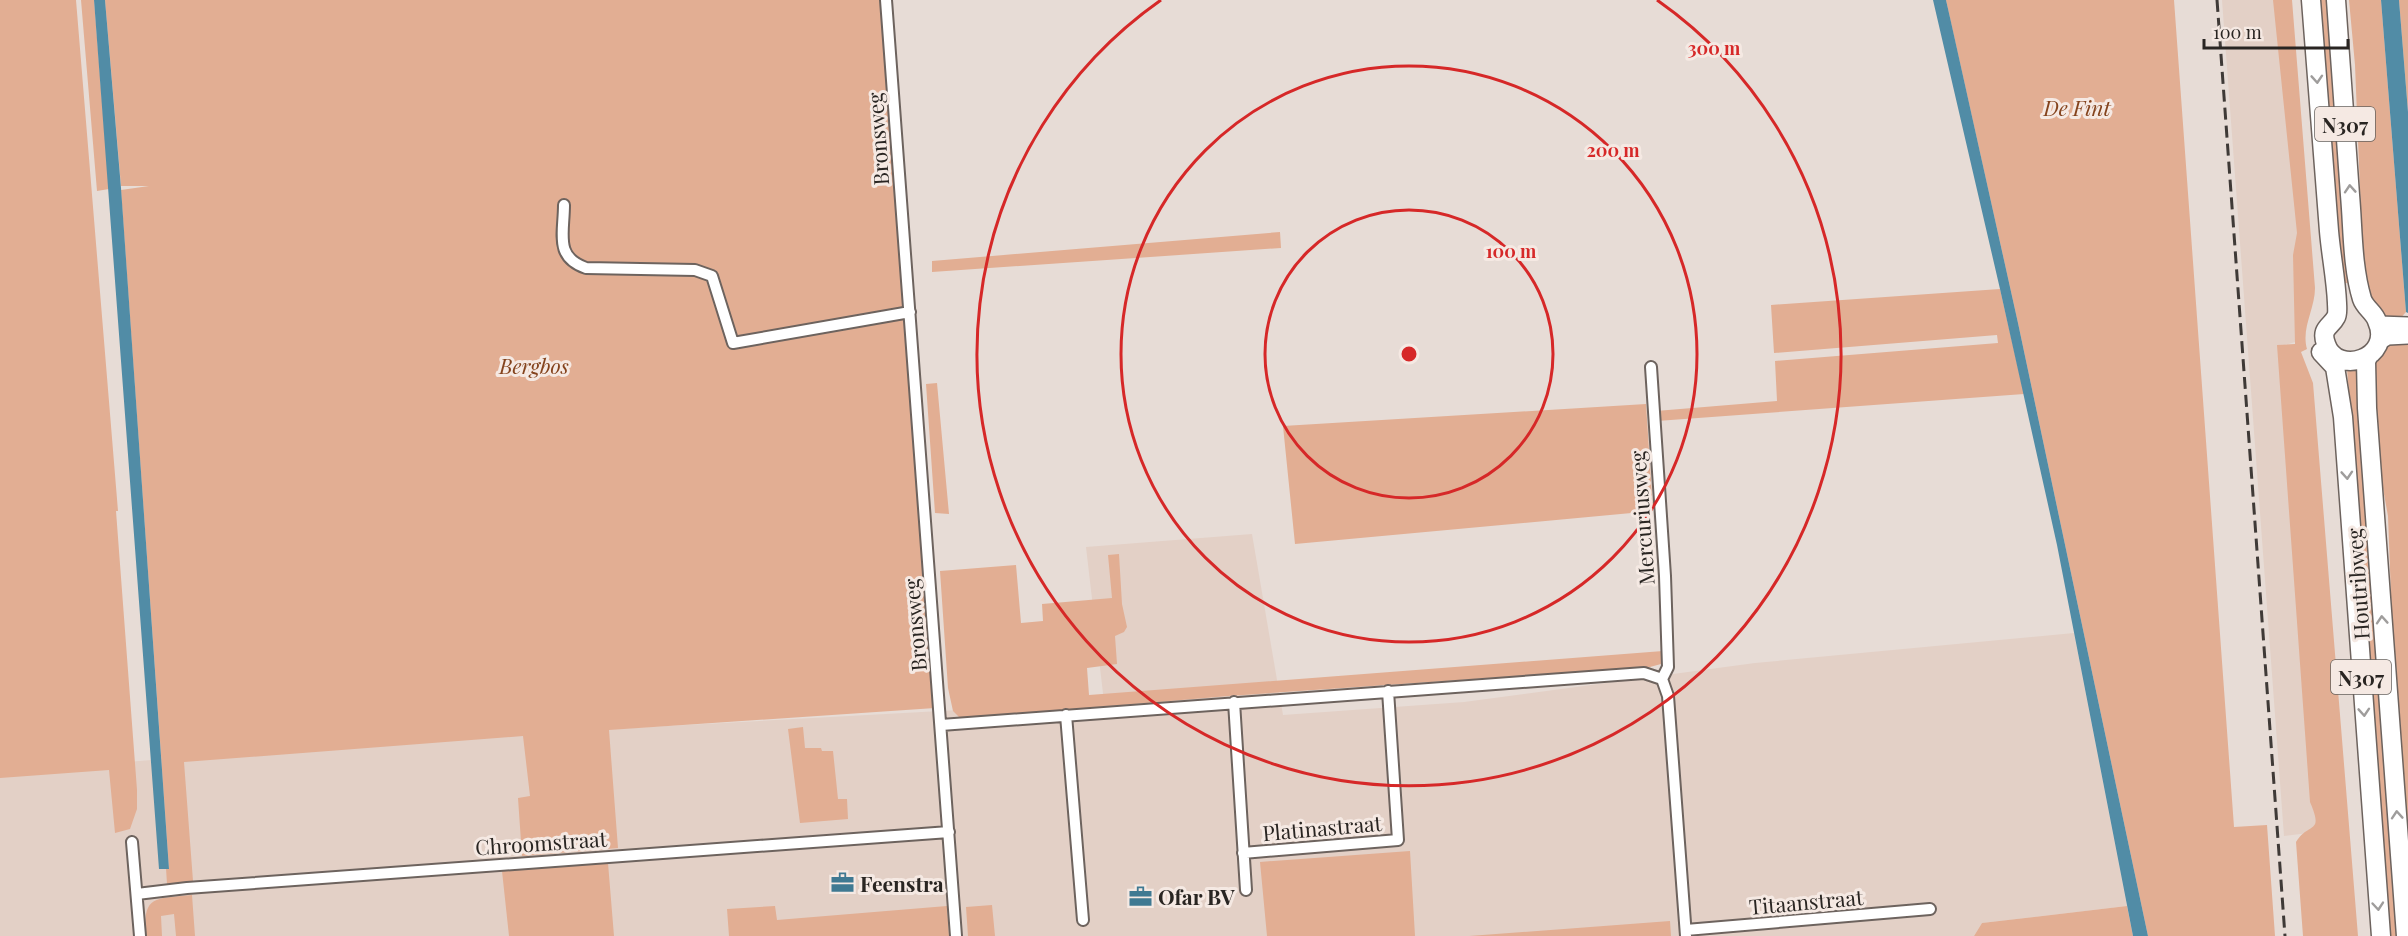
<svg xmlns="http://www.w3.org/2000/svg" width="2408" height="936" font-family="'Playfair Display',serif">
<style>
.built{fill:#e3d0c6}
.green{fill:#e2ae93}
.water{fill:#518ca6}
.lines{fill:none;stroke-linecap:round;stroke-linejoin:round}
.minor-casing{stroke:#6d635e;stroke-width:14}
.secondary-casing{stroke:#6d635e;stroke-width:18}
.primary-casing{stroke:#6d635e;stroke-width:21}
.minor{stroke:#fff;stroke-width:10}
.secondary{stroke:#fff;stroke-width:15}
.primary{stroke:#fff;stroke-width:18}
.rail{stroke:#3f3a37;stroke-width:3;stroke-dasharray:12 6;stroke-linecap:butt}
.oneway{stroke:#9f9d9c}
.ring{fill:none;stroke:#d62828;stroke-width:3}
.labels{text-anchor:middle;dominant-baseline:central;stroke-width:6;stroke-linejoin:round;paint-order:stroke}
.shield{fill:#f5e9e3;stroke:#66605c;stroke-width:1.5}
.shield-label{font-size:20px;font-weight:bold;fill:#292522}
.park-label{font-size:21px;font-style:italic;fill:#84431d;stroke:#f5e9e3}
.street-label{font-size:21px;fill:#292522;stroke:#f5e9e3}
.poi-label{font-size:21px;font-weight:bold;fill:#292522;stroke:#f5e9e3;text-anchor:start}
.centre{fill:#d62828;stroke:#f5e9e3;stroke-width:3}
.ring-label{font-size:18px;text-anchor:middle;font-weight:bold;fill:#d62828;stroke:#f5e9e3;stroke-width:6;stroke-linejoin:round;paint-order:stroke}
</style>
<rect width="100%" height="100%" fill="#e7dcd6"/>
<!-- built -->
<path class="built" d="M2222 0H2281L2305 304 2295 342 2278 347 2317 832 2284 836Z
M1252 534 1283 715 1464 702 1755 663 2074 633 2127 906 1982 923 1974 936H0V772L393 741 1104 702 1086 547Z"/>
<!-- green -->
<path class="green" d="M0 0H76L118 511H116L137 790V809L130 829 115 833 109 770 0 778Z
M81 0H94L109 189 97 191Z
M105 0H885L935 708 609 730 618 848 522 856 518 798 530 796 523 736 184 762 193 881 167 884 166 868H169L121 190 149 186H121Z
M1946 0H2174L2234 827 2267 825 2275 936H2148L2018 323Z
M2273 0H2292L2315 288C2315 309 2301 328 2307 349L2301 352 2313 383 2358 936H2303L2296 842C2309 821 2324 835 2310 802L2277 345 2295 344 2293 255 2297 233Z
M2316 0H2331L2349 283H2339Z
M2349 0H2381L2406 312 2397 322 2386 319 2364 289 2355 65Z
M2399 0H2408V112Z
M1280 232 1281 248 932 272V261Z
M2000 289 2024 394 1657 421 1656 411 1777 401 1775 361 1998 343 1997 335 1774 353 1771 305Z
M2408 338V836L2396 663 2393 649 2388 516 2376 450 2370 369 2383 347Z
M2357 367 2362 404 2401 936H2389L2347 368Z
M937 383 949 514 935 513 926 384Z
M1646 404 1653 511 1295 544 1283 426Z
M1119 554 1122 604 1127 627 1124 632 1115 636 1117 664 1087 668 1089 695 1663 651 1661 664 1650 667 1228 696 961 719 953 711 948 688 940 571 1016 565 1021 623 1043 621 1042 604 1112 598 1108 555Z
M803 727 805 748H821L822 751H833L838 799H847L848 819 800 823 788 729Z
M1410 851 1415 936H1267L1260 862Z
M608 863 614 936H509L502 871Z
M192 895 195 936H176L174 914 161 916 162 936H146C142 894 156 899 192 895Z
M992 905 995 936H968L966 907Z
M775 906 777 920 947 906 949 936H729L727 909Z
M2127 906 2133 936H1974L1982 923Z
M1670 921 1671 936H1469Z"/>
<!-- water -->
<path class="water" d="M94 0H105L121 188 169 869H159Z
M1933 0H1946L1951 22 2018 323 2148 936H2133L2057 545 2000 289Z
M2381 0H2399L2408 112V313L2406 312Z"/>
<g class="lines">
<defs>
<path id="minor" d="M886 0 956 936
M564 205C564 233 554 257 586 268L695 270 712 276 733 343 910 312
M1651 367 1665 576 1668 667 1662 679
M1234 702 1246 890
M1066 715 1083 920
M941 725 1644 673 1662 679 1668 696 1686 936
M132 842 140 936
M1243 853 1398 840 1388 691
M137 894 187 888 949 832
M1686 930 1930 909"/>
<path id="secondary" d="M2379 324 2408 325
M2379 342 2388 337 2408 336"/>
<path id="primary" d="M2311 0C2317 77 2323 154 2329 231 2331 255 2336 279 2337 303 2337 306 2338 314 2336 317 2331 327 2320 328 2326 344 2337 377 2394 358 2377 321 2374 312 2365 308 2362 299 2352 266 2353 228 2350 195 2345 130 2341 65 2336 0
M2321 352 2335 367 2343 417 2381 936
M2368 357 2366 361 2367 408 2406 936"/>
</defs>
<!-- minor casing -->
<use href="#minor" class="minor-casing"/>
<!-- secondary casing -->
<use href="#secondary" class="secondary-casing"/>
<!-- primary casing -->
<use href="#primary" class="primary-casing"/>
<!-- minor -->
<use href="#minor" class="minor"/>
<!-- secondary -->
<use href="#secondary" class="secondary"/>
<!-- primary -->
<use href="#primary" class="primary"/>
<!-- rail -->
<path class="rail" d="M2217 0 2285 936"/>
</g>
<!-- one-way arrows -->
<defs><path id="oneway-chevron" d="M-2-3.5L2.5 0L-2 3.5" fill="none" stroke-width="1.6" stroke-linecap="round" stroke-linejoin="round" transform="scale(1.5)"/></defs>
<g class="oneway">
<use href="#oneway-chevron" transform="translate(2317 79) rotate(86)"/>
<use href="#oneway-chevron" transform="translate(2350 189) rotate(-94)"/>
<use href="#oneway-chevron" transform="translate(2347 475) rotate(86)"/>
<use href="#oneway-chevron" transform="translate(2382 620) rotate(-94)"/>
<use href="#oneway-chevron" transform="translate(2364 712) rotate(86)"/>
<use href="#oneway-chevron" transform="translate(2397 815) rotate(-94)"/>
<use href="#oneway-chevron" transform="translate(2378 906) rotate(85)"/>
</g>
<!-- distance rings -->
<g class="ring">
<circle cx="1409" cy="354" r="144"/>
<circle cx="1409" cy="354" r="288"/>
<path d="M1657 0A432 432 0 1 1 1161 0"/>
</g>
<!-- icons -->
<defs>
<symbol id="office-bare" viewBox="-9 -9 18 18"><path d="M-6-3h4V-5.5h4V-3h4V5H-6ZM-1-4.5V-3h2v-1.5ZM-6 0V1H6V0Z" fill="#3f7992" stroke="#f5e9e3" stroke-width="2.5" paint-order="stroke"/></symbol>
</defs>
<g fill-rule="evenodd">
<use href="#office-bare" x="826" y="866" width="33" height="33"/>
<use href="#office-bare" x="1124" y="880" width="33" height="33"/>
</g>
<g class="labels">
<!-- shield labels -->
<g class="shield">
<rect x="2315" y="107" width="60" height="34" rx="4.5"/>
<rect x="2331" y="660" width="60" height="34" rx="4.5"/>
</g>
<g class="shield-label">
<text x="2345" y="124">N307</text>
<text x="2361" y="677">N307</text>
</g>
<!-- park labels -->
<g class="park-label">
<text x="2077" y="107">De Fint</text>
<text x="534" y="365">Bergbos</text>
</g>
<!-- street labels -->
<g class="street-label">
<text transform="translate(877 139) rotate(-94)">Bronsweg</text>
<text transform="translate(1641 518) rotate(-94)">Mercuriusweg</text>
<text transform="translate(2357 584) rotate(-94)">Houtribweg</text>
<text transform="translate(914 625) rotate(-95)">Bronsweg</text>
<text transform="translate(1322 827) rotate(-5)">Platinastraat</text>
<text transform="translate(541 842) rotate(-4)">Chroomstraat</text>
<text transform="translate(1806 901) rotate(-5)">Titaanstraat</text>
</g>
<!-- poi labels -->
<g class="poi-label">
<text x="860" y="883">Feenstra</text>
<text x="1158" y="896">Ofar BV</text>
</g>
</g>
<circle cx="1409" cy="354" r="9" class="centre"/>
<g class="ring-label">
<text x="1714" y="55">300 m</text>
<text x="1613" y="157">200 m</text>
<text x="1511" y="258">100 m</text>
</g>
<!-- scale -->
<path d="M2204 39v9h144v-9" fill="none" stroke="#292522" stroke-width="3"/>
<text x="2213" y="39" font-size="18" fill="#292522" stroke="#f5e9e3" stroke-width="4.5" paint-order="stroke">100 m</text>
</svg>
